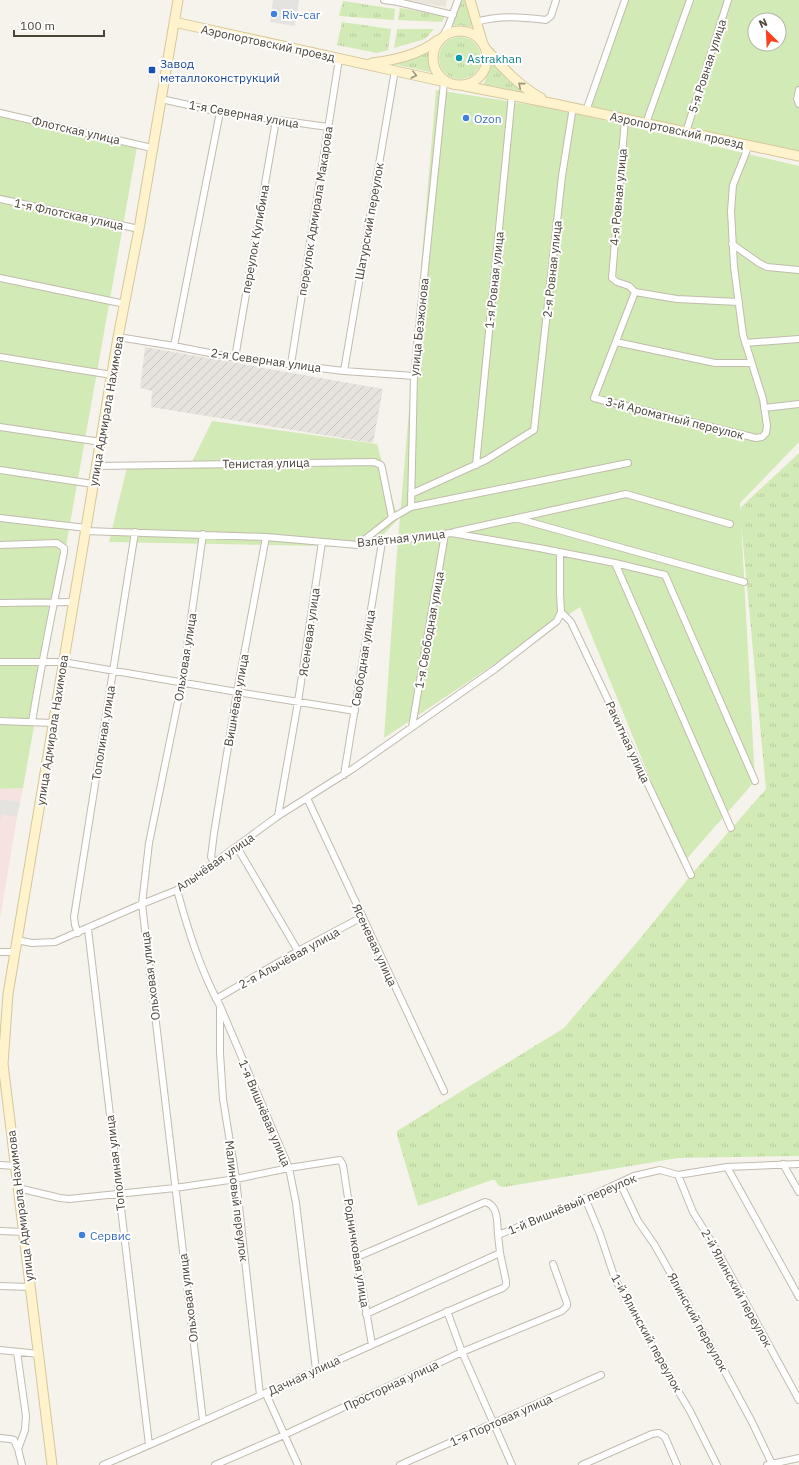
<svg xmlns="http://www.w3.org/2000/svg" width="799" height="1465" font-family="'IBM Plex Sans',sans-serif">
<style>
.residential{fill:#eae5da}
.industrial{fill:url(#industrial-furrows)}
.medical{fill:#f6e3e0}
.grass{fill:url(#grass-tufts)}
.garden{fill:#d2eab5;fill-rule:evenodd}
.parking{fill:#e5e3e0}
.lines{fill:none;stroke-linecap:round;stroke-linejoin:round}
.street-casing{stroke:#c2bbae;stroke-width:8}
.secondary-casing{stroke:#d6c79b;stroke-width:11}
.street{stroke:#fff;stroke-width:6}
.secondary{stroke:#fff3cd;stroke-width:9}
.oneway{stroke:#9c937c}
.shop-dot{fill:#3f7fe0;stroke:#fff;stroke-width:1.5}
.culture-dot{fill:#0f9aa8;stroke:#fff;stroke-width:1.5}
.transit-dot{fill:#1a4fb4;stroke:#fff;stroke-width:1.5}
.labels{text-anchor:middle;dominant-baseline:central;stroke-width:4;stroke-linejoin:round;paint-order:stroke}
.shop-label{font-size:12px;fill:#366cbe;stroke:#fff;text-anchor:start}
.street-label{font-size:12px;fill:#4b4439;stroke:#fff}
.culture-label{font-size:12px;fill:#0d838f;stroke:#fff;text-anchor:start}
.transit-label{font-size:12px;fill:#164399;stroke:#fff;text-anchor:start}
</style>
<defs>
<pattern id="industrial-furrows" width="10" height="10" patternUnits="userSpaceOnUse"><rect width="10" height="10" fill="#e6e2dd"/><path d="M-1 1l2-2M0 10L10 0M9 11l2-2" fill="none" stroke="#c7c3be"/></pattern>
<pattern id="grass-tufts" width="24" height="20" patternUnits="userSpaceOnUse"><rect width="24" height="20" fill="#d2eab5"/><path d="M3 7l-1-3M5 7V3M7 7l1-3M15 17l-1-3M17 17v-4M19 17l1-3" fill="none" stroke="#b6ca9c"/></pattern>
</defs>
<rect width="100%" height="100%" fill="#f6f3ec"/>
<!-- residential -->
<path class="residential" d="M402 0H447L446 7Z"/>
<!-- industrial -->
<path class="industrial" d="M145 347 383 389 373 443 151 407 152 391 140 388Z"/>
<!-- medical -->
<path class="medical" d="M23 788 17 817 0 919V789Z"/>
<!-- grass -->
<path class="grass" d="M460 0H466L473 27 459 25 452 26Z
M343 1 395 9 394 20 339 16Z
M400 8 445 16 442 22 398 20Z
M342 22 391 29 388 50 377 53 337 45Z
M397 29H434L425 39 394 48Z
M439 58a21 21 0 1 1 42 0a21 21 0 1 1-42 0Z
M428 52 430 72 389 63Z
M492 62 525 91 524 93 484 84Z
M799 453V1156L678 1158 504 1187 499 1186 495 1180H492L418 1206 397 1135V1131L564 1028 644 934 691 875 766 789 740 512 741 507Z"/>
<!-- garden -->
<path class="garden" d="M624 0H799V153L588 108ZM755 20H779V44H755Z
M436 90 552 108 799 166V442L740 503 755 781 684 862 580 607 384 738 396 565Z
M0 115 137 147 23 788 0 789Z
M212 421 377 444 398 519 372 547 109 542 127 467 189 468Z"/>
<!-- parking -->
<path class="parking" d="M273 0H299L295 26 270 22Z
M0 799 20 802 17 817 2 814 0 824Z"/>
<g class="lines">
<defs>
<path id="street" d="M384 0 398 2 453 15
M476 22C499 15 522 17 546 20L551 16 556 0
M443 36 448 27 458 0
M799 90 797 99 799 104
M161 99 220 112 328 127
M586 111 625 0
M0 113 152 148
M625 119 612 278 617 282 629 286 635 292 677 299 739 302
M646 123 690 0
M686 132 728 0
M0 199 139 229
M732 244 759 263 767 267 799 270
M0 278 125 304
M635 292 594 398 756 438 762 437 766 433 767 426 763 399 743 335 734 267 731 211 733 185 749 145
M118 337 174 346 235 358 344 371 414 376
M616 342 715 363H751
M745 343 799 339
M174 346 220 112
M0 357 112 375
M235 358 276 120
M291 364 339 59
M344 371 395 70
M764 408 799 404
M0 427 101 442
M476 465 512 95
M97 466 374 462 381 465 382 468 392 518
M0 470 93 484
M411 494 486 460 534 430 562 176 573 107
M411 507 628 463
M0 518 86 528
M519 519 744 582
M85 531 266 537 358 545 451 533 539 548 615 563 665 575 755 781
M454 532 626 494 730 524
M359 544 392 518 411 507 414 376 444 82 435 69
M0 545 57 543 64 548V552C53 609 41 665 32 722
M615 563 731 828
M0 603 73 602
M561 612 571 622 691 875
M0 662H63L237 692 355 711
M0 721 53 723
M412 727 445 534
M344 775 382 542
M307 798 444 1091
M278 816 298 702 322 542
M237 847 298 951
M214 863 211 857 214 833 237 692 266 537
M177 890C188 930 200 969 220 1006L289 1168 296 1203 316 1370
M88 929 149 1445
M78 933 75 925 74 917 135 532
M17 940 32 943 55 942 142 904 177 890 278 816 354 768 495 669 557 621 561 612 560 593V553
M0 952H15
M216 999 298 951 362 917
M220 1009V1053L223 1099 236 1179 260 1395
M783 1164 799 1192
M0 1165 16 1166
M727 1167 799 1297
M678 1175 693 1212 718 1252 799 1400
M620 1183 638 1221 654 1244 675 1281 718 1359 752 1422 772 1464
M18 1188 60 1198 69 1199 175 1188 236 1179 289 1168 340 1160 343 1165 357 1257 372 1345
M585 1198 600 1234 615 1279 671 1379 690 1411 717 1465
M0 1231 24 1232
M357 1257 485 1202C499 1205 497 1224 498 1235L561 1210 634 1176 660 1170 678 1175 727 1167 799 1164
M0 1286 30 1287
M447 1311 462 1352 512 1465
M366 1314 500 1253
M0 1350 39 1354
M17 1352 26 1416 25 1430 18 1449
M266 1394 298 1465
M203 1421 142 904 149 843 182 682 203 534
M0 1438 10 1439 14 1440 18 1449 22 1465
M103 1465C237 1408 368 1344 503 1288L506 1285V1281L500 1253 498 1235
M215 1465 284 1435 462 1352 562 1311 567 1306V1303L553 1264
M400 1465 601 1375
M582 1465 652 1434 659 1433 665 1437 677 1465
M767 1465 799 1458"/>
<path id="secondary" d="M470 0 482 41
M174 22 450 83
M433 58a27 27 0 1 1 54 0a27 27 0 1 1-54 0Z
M485 48C502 67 519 86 541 98
M372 63C395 60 419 55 438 40
M460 85 555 104 799 156
M52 1465 3 1064 8 994 118 337 139 229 178 0"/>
</defs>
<!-- street casing -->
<use href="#street" class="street-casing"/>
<!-- secondary casing -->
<use href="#secondary" class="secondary-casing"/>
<!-- street -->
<use href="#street" class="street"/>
<!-- secondary -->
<use href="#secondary" class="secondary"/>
</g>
<!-- one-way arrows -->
<defs><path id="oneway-chevron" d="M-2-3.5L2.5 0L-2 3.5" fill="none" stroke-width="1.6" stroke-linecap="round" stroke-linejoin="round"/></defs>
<g class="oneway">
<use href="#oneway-chevron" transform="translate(414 75) rotate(14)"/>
<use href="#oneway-chevron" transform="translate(521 85) rotate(-140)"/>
</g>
<!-- markers -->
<g class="shop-dot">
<circle cx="274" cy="14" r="4"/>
<circle cx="466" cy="118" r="4"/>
<circle cx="82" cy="1235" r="4"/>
</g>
<circle class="culture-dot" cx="459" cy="58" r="4"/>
<rect class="transit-dot" x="148" y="66" width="8" height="8" rx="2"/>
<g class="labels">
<!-- shop labels -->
<g class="shop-label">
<text x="282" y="14">Riv-car</text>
<text x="474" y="118">Ozon</text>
<text x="90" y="1235">Сервис</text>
</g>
<!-- street labels -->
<g class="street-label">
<text transform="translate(268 43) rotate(12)">Аэропортовский проезд</text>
<text transform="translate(707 66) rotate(-72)">5-я Ровная улица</text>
<text transform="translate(244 114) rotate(10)">1-я Северная улица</text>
<text transform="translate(76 130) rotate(13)">Флотская улица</text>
<text transform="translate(677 130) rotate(12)">Аэропортовский проезд</text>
<text transform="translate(618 197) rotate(-85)">4-я Ровная улица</text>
<text transform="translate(315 211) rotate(-81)">переулок Адмирала Макарова</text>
<text transform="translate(69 214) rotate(12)">1-я Флотская улица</text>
<text transform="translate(369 221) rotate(-80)">Шатурский переулок</text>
<text transform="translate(255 239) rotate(-80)">переулок Кулибина</text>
<text transform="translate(552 269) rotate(-84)">2-я Ровная улица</text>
<text transform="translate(494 280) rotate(-84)">1-я Ровная улица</text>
<text transform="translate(419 327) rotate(-84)">улица Безжонова</text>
<text transform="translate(266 360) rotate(8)">2-я Северная улица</text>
<text transform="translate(106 411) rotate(-80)">улица Адмирала Нахимова</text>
<text transform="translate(675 418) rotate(14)">3-й Ароматный переулок</text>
<text transform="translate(266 463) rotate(-1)">Тенистая улица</text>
<text transform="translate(401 538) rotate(-6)">Взлётная улица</text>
<text transform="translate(429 630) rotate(-80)">1-я Свободная улица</text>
<text transform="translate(309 632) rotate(-82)">Ясеневая улица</text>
<text transform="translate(185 657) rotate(-81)">Ольховая улица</text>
<text transform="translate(363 658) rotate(-81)">Свободная улица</text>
<text transform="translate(236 700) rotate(-80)">Вишнёвая улица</text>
<text transform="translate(52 730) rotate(-81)">улица Адмирала Нахимова</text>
<text transform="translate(103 733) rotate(-81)">Тополиная улица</text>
<text transform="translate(628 742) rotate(65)">Ракитная улица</text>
<text transform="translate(215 862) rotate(-35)">Алычёвая улица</text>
<text transform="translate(375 945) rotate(65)">Ясеневая улица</text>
<text transform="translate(289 958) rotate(-29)">2-я Алычёвая улица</text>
<text transform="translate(150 976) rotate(-97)">Ольховая улица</text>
<text transform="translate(265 1113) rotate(67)">1-я Вишнёвая улица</text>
<text transform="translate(115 1163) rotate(-97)">Тополиная улица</text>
<text transform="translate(237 1201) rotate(83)">Малиновый переулок</text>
<text transform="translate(572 1204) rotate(-23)">1-й Вишнёвый переулок</text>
<text transform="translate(20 1206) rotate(-97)">улица Адмирала Нахимова</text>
<text transform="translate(357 1253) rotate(81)">Родничковая улица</text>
<text transform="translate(737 1288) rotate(61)">2-й Ялинский переулок</text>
<text transform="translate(188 1298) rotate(-97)">Ольховая улица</text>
<text transform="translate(698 1322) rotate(61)">Ялинский переулок</text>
<text transform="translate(647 1333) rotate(61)">1-й Ялинский переулок</text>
<text transform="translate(304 1375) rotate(-25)">Дачная улица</text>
<text transform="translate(391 1385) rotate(-25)">Просторная улица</text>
<text transform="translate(501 1420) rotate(-24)">1-я Портовая улица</text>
</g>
<!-- culture labels -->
<g class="culture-label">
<text x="467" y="58">Astrakhan</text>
</g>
<!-- transit labels -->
<g class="transit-label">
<text x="160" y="63">Завод<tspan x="160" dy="14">металлоконструкций</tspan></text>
</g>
</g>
<!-- north arrow -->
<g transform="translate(767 32) rotate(336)"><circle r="19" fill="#ffffff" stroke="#b7b4b0"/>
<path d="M0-3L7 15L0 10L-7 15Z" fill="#fc3f1d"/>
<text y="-6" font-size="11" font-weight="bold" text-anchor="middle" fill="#4b4439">N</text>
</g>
<!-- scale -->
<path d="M14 30v6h90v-6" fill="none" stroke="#4b4439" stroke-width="2"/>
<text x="20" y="30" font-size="12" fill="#4b4439" stroke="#ffffff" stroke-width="3" paint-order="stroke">100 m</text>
</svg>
